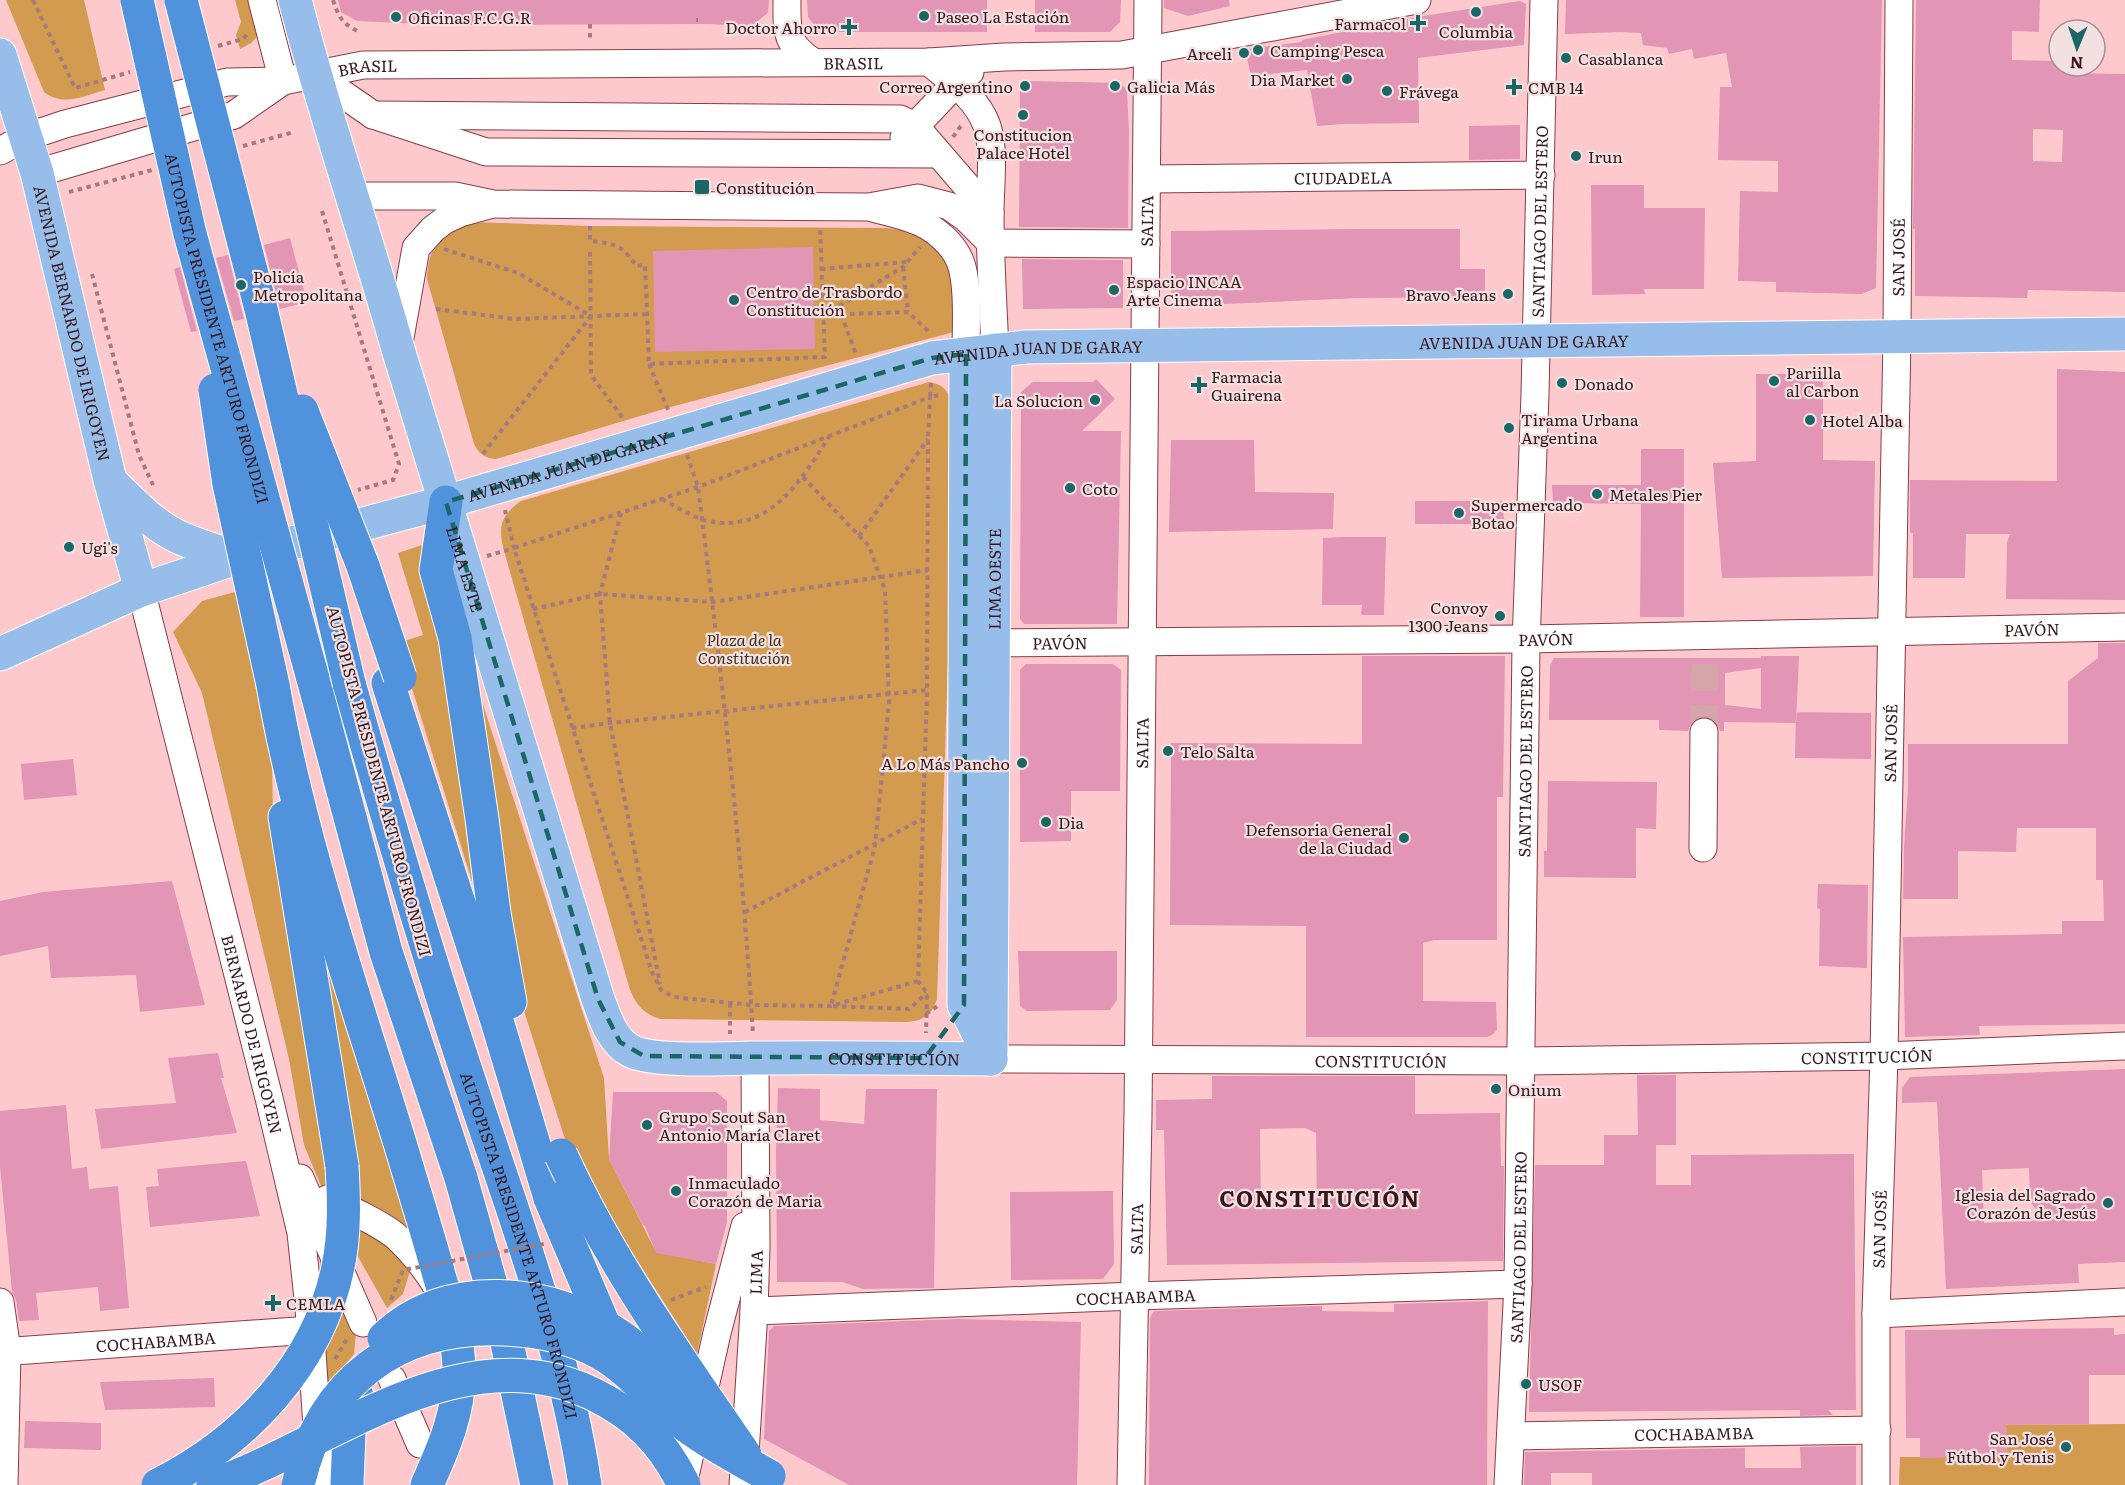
<svg xmlns="http://www.w3.org/2000/svg" width="2125" height="1485" font-family="Literata,serif">
<style>
.green{fill:#d29b50}
.building{fill:#e295b5;fill-rule:evenodd}
.lines{fill:none;stroke-linecap:round;stroke-linejoin:round}
.minor-tunnel{stroke:#d6a5a9;stroke-width:27;stroke-dasharray:27 14;stroke-linecap:butt}
.minor-casing{stroke:#863d47;stroke-width:29}
.major-casing{stroke:#fff;stroke-width:35}
.highway-casing{stroke:#fff;stroke-width:35}
.path{stroke:#a67a7e;stroke-width:4;stroke-dasharray:4.5 4.5;stroke-linecap:butt}
.minor{stroke:#fff;stroke-width:27}
.major{stroke:#97beea;stroke-width:33}
.highway{stroke:#5192dc;stroke-width:33}
.highway-bridge-casing{stroke:#fff;stroke-width:35;stroke-linecap:butt}
.path-bridge{stroke:#a67a7e;stroke-width:4;stroke-dasharray:4.5 4.5;stroke-linecap:butt}
.highway-bridge{stroke:#5192dc;stroke-width:33}
.marked{fill:none;stroke:#1a6766;stroke-width:4.5;stroke-dasharray:12 8;stroke-linejoin:round}
.poi-dot{fill:#1a6766;stroke:#f3e0e1;stroke-width:2}
.labels{text-anchor:middle;dominant-baseline:central;stroke-width:4.5;stroke-linejoin:round;paint-order:stroke}
.poi-label{font-size:16px;fill:#36171b;stroke:#f3e0e1;text-anchor:start}
.street-label{font-size:16px;fill:#36171b;stroke:#f3e0e1}
.park-label{font-size:16px;font-style:italic;fill:#40311e;stroke:#f3e0e1}
.district-label{font-size:22px;font-weight:bold;letter-spacing:1.5px;fill:#36171b;stroke:#f3e0e1}
</style>
<rect width="100%" height="100%" fill="#fec9cd"/>
<!-- green -->
<path class="green" d="M6 0H84L105 90C84 96 63 107 44 92Z
M235 0H253L258 36 251 43 240 49 236 35 241 22Z
M469 222 590 226 887 228 907 231 933 245 955 273 954 332 667 408 496 459C485 458 479 454 474 444L427 279C428 248 440 232 469 222Z
M929 382C950 385 950 399 956 417L937 999C932 1015 923 1021 906 1022L660 1019C644 1014 637 1006 630 990L504 551C498 526 500 516 521 501Z
M422 545 430 558 482 886 474 888 398 643 423 635 398 553Z
M242 590 272 760 273 821 301 880 417 1248 403 1294 387 1308 329 1205 304 1145 289 1059 202 693 173 632 202 601Z
M464 646 604 1078 609 1159 656 1252 716 1264 697 1354 570 1155 510 967Z
M318 1240 356 1333 354 1354 326 1388V1328Z
M2125 1424V1485H1899L1900 1457H2007L2006 1425Z"/>
<!-- building -->
<path class="building" d="M338 0H769L768 13 751 26 707 24 443 25 357 21 341 12Z
M807 0H987V32H820L808 17Z
M1035 0H1121L1120 22 1110 32H1035Z
M1164 0H1229L1230 6 1188 16 1164 8Z
M1566 0H1882L1876 288 1862 294 1776 292V282L1738 281 1740 191 1778 192V161L1718 160 1720 87H1732L1726 53 1694 59 1692 49 1669 54 1667 48 1643 45 1641 33 1620 32 1565 34Z
M1916 0H2040L2039 32 2012 31V60L2059 61V66H2069V73L2125 74V292L2028 290 2027 298 1915 296V229H1913ZM2033 129 2063 130 2062 162 2033 161Z
M1520 1 1526 4 1524 45 1418 58 1419 123 1344 124 1317 126 1307 70 1251 76 1245 49 1302 42V40L1417 17Z
M1030 81 1120 83 1127 90 1129 132 1128 228 1019 227 1020 89Z
M1520 125V159L1469 160V126Z
M1591 185H1644V208H1705L1704 289H1644L1645 294 1592 295Z
M1360 229H1460V269H1485V297L1360 298 1180 306 1171 298V231Z
M290 238 307 302 280 309 264 245Z
M813 247 815 349 655 352 653 251Z
M228 255 244 319 234 321 216 258Z
M1022 259 1123 260V308L1023 309Z
M180 267 197 331 191 332 174 269Z
M2057 369 2125 372V600L2006 599 2007 542 2010 534H1966L1965 578H1913V533H1910V480L2057 481Z
M1756 374H1823V460L1875 461 1873 576 1722 578 1713 463 1756 461Z
M1096 379 1115 399 1082 431H1121L1117 624H1024L1020 619 1021 392 1033 382H1093Z
M1171 440H1254L1255 492 1334 493 1333 529 1169 532Z
M1641 449H1684V617H1640L1641 504 1553 503 1552 485H1641Z
M1415 501H1503L1504 524H1415Z
M1341 537H1386L1384 615H1361L1362 605H1322L1323 538Z
M2098 643H2125V1024L1979 1026 1980 1035 1905 1037 1903 937 2062 934V921H2104L2103 880H2096V828H2017L2016 852 1958 851V899H1903L1904 847 1908 789V744H2068V681L2098 658Z
M1362 656H1505L1503 797H1497V940H1435L1423 943V1001L1496 1002 1497 1030 1492 1035 1487 1037H1306V926L1170 925 1171 743 1362 744Z
M1761 656H1799L1796 723 1724 722V731H1720L1717 724 1712 719 1704 716 1696 719 1691 724 1688 731 1659 730V720H1549L1550 666 1554 658H1761ZM1761 668V709L1725 705V673Z
M1026 664H1113L1121 670 1120 791H1071V841L1020 842V670Z
M1796 712 1871 713V759L1795 758Z
M73 759 77 795 24 800 21 764Z
M1548 781 1657 782 1656 829 1636 828V878L1544 877V851H1547Z
M172 881 205 1005 140 1012 136 975 51 978 48 946 0 956V901L43 892Z
M1818 884 1868 885 1867 968 1819 966 1820 909 1817 908Z
M1018 951H1117V1000L1110 1010 1027 1011 1020 1006Z
M218 1053 224 1078H221L237 1133 101 1149 95 1109 176 1103 168 1058Z
M2125 1069V1262L2078 1264 2079 1283 1946 1289 1937 1102 1902 1103V1088L1910 1077ZM2029 1168 2030 1201 2044 1220 1984 1223 1982 1170Z
M1637 1075H1676V1145H1656V1185H1691V1155L1854 1154 1856 1410H1828L1833 1415 1800 1416V1410L1529 1412 1535 1165H1604V1135H1638Z
M1212 1076H1415V1114L1500 1113 1501 1166H1504L1503 1261 1167 1265 1164 1130H1156V1100L1212 1099ZM1305 1128 1316 1133 1317 1208 1261 1209 1260 1129Z
M778 1088 820 1089V1120L864 1124 866 1089H937L934 1288 863 1289 842 1282H777L776 1149Z
M613 1092H716L727 1101V1222L716 1264 656 1253 645 1226 642 1224 609 1159Z
M66 1105 72 1169 87 1167 89 1189 118 1186 129 1308 100 1311 98 1287 36 1293 39 1320 19 1321 16 1300 12 1292 0 1166V1111Z
M246 1161 260 1216 150 1227 146 1187 159 1186 157 1169Z
M1113 1191 1114 1264 1103 1279 1011 1280 1010 1192Z
M1488 1301 1487 1485H1149L1150 1318 1154 1311 1322 1306V1311L1394 1312V1304Z
M958 1319 1081 1322 1077 1485H849L764 1439 769 1331 774 1326Z
M2114 1328V1335L2125 1334V1375H2089V1424L2006 1425 2007 1457 1920 1458V1438H1906L1905 1330Z
M214 1378 215 1407 105 1410 100 1382Z
M25 1421 101 1423V1450L24 1448Z
M1856 1446V1485H1592V1473H1551V1485H1524L1525 1452 1745 1448V1468H1801L1800 1447Z"/>
<g class="lines">
<!-- minor-tunnel -->
<path class="minor-tunnel" d="M1704 732 1705 657"/>
<defs>
<g id="minor">
<path d="M262 0 283 81"/>
<path d="M787 0C787 32 785 43 813 62"/>
<path d="M929 62C951 80 977 98 987 126 995 150 990 187 990 213 990 258 993 304 995 350"/>
<path d="M314 74 373 115 486 152 938 154"/>
<path d="M373 115 900 119 915 126 990 213"/>
<path d="M904 138 956 83 970 72"/>
<path id="s1" d="M0 151 26 137 65 124 227 82 283 81 363 65 929 62 1004 57 1122 55 1417 0"/>
<path d="M37 173 234 115 283 81"/>
<path id="s2" d="M1147 179 1541 175"/>
<path d="M352 196H455L493 204 869 207 918 198 949 206 966 218 991 243"/>
<path d="M873 208C887 212 903 215 917 221 935 228 953 244 960 261 969 283 966 329 966 354"/>
<path d="M991 243 1146 244"/>
<path d="M398 349 416 248 433 229 445 220 460 213 489 205"/>
<path id="s3" d="M141 590 269 1098 301 1233 309 1308 321 1485"/>
<path id="s4" d="M974 643 1526 639 2125 627"/>
<path d="M1703 848 1704 732"/>
<path id="s5" d="M991 1059 1521 1061 1884 1056 2125 1046"/>
<path d="M300 1178 363 1323"/>
<path d="M327 1199C347 1208 387 1226 401 1241 415 1255 429 1273 439 1290"/>
<path d="M0 1302 7 1351 4 1485"/>
<path id="s6" d="M754 1311 1135 1296 1518 1284"/>
<path d="M1876 1314 2125 1302"/>
<path id="s7" d="M0 1352 311 1330"/>
<path d="M392 1379 420 1444"/>
<path id="s8" d="M1511 1436 1877 1430"/>
<path d="M683 1485 717 1333 745 1226"/>
<path id="s9" d="M743 1485 754 1311 756 1247 755 1058"/>
<path id="s10" d="M1131 1485 1138 1115 1148 0"/>
<path id="s11" d="M1508 1485 1518 1284 1526 644 1535 394 1544 0"/>
<path id="s12" d="M1876 1485V1314L1884 1056 1897 335 1899 0"/>
</g>
<g id="major">
<path id="s13" d="M295 0C325 118 365 232 398 349L598 999C605 1018 612 1041 631 1051 653 1062 726 1059 753 1058 832 1057 912 1058 991 1059"/>
<path id="s14" d="M0 55 37 173 110 480 141 590"/>
<path d="M966 354 964 1005 991 1059"/>
<path d="M111 482C129 499 147 519 169 532 189 544 213 549 236 558"/>
<path id="s15" d="M0 654 141 590 236 558 446 502 932 358 1026 347 2125 334"/>
<path id="s16" d="M991 1051 995 350"/>
</g>
<g id="highway">
<path d="M446 502 436 570 455 638 482 819 494 913 510 1002"/>
<path d="M312 675 386 952 461 1178 506 1338 537 1485"/>
<path id="s17" d="M349 683C388 821 428 957 473 1092 516 1221 565 1350 585 1485"/>
<path d="M388 683 497 1021 550 1198"/>
<path d="M273 685C301 845 356 999 403 1153 415 1194 428 1234 439 1275 448 1306 458 1336 459 1368 460 1411 444 1447 427 1485"/>
<path d="M285 817 342 1166"/>
<path d="M347 1485 349 1433 357 1396"/>
</g>
</defs>
<!-- minor casing -->
<use href="#minor" class="minor-casing"/>
<!-- major casing -->
<use href="#major" class="major-casing"/>
<!-- highway casing -->
<use href="#highway" class="highway-casing"/>
<!-- path -->
<path class="path" d="M33 0 75 88 130 72
M333 0C339 18 342 23 359 32
M696 20H698
M590 24V42
M218 46 243 39 248 33
M953 137 963 123
M243 146 294 132
M69 192 152 170
M322 211 399 464 393 480 358 490
M590 226V241C615 244 622 244 636 266L645 265 649 364 825 357 820 228
M444 249 518 273 591 316 482 455
M590 252 591 375 625 421
M903 267 908 312
M821 269 907 262
M92 274 139 455 153 485
M838 306 856 354
M436 309 515 319 647 314
M823 315 908 312 929 332
M824 315 903 267 920 247
M649 364 669 412
M931 383 930 397 941 395
M687 455 698 487C721 669 742 851 753 1034
M803 477 869 546 885 590 889 703 875 846 831 1006 909 1009 927 993
M662 499C677 507 692 517 708 521 770 534 801 480 829 437
M621 513 600 594 610 723 660 984
M859 536 928 439
M487 556 514 548 505 510
M533 609 600 594 713 602 928 570
M572 728 610 723 927 690
M745 912 922 819
M918 981 831 1006 751 1005 674 997 661 990 652 972 514 548 698 487 930 397 928 438 927 690 918 981 927 993 926 1033
M730 1003V1034
M926 1014 939 1005
M671 1300 706 1287
M335 1359 347 1339 349 1341"/>
<!-- minor -->
<use href="#minor" class="minor"/>
<!-- major -->
<use href="#major" class="major"/>
<!-- highway -->
<use href="#highway" class="highway"/>
<defs>
<g id="highway-bridge">
<path id="s18" d="M137 0 190 234 312 675"/>
<path d="M181 0 261 309 349 683"/>
<path d="M215 390 229 484 273 685"/>
<path d="M302 411 363 566 400 677"/>
<path d="M561 1155C610 1262 679 1358 745 1455"/>
<path d="M550 1198 609 1337"/>
<path d="M384 1338C447 1277 552 1289 620 1336 649 1356 671 1384 696 1408"/>
<path d="M158 1485C245 1441 318 1365 338 1267 345 1233 344 1200 342 1166"/>
<path d="M213 1485C332 1443 462 1331 593 1394 636 1415 663 1442 684 1485"/>
<path d="M298 1485C321 1381 398 1325 503 1329 535 1330 571 1337 600 1353 629 1369 650 1397 676 1418 704 1441 738 1458 769 1476"/>
</g>
</defs>
<!-- highway-bridge casing -->
<use href="#highway-bridge" class="highway-bridge-casing"/>
<!-- path-bridge -->
<path class="path-bridge" d="M391 1300 403 1270 544 1244"/>
<!-- highway-bridge -->
<use href="#highway-bridge" class="highway-bridge"/>
</g>
<!-- marked area -->
<path class="marked" d="M966 354 964 1005 925 1058 644 1056 620 1042 598 999 446 502 932 358Z"/>
<!-- markers -->
<g class="poi-dot">
<circle cx="1476" cy="12" r="6"/>
<circle cx="924" cy="16" r="6"/>
<circle cx="396" cy="17" r="6"/>
<path d="M1415 14h6v6h6v6h-6v6h-6v-6h-6v-6h6z"/>
<path d="M846 18h6v6h6v6h-6v6h-6v-6h-6v-6h6z"/>
<circle cx="1258" cy="50" r="6"/>
<circle cx="1244" cy="53" r="6"/>
<circle cx="1566" cy="58" r="6"/>
<circle cx="1347" cy="79" r="6"/>
<circle cx="1025" cy="86" r="6"/>
<circle cx="1115" cy="86" r="6"/>
<path d="M1511 78h6v6h6v6h-6v6h-6v-6h-6v-6h6z"/>
<circle cx="1387" cy="91" r="6"/>
<circle cx="1023" cy="115" r="6"/>
<circle cx="1576" cy="156" r="6"/>
<rect x="694" y="179" width="16" height="16" rx="3"/>
<circle cx="241" cy="285" r="6"/>
<circle cx="1114" cy="290" r="6"/>
<circle cx="1508" cy="294" r="6"/>
<circle cx="734" cy="300" r="6"/>
<circle cx="1774" cy="381" r="6"/>
<circle cx="1562" cy="383" r="6"/>
<path d="M1196 376h6v6h6v6h-6v6h-6v-6h-6v-6h6z"/>
<circle cx="1095" cy="400" r="6"/>
<circle cx="1810" cy="420" r="6"/>
<circle cx="1509" cy="428" r="6"/>
<circle cx="1070" cy="488" r="6"/>
<circle cx="1597" cy="494" r="6"/>
<circle cx="1459" cy="513" r="6"/>
<circle cx="69" cy="547" r="6"/>
<circle cx="1500" cy="616" r="6"/>
<circle cx="1168" cy="751" r="6"/>
<circle cx="1022" cy="763" r="6"/>
<circle cx="1046" cy="822" r="6"/>
<circle cx="1404" cy="838" r="6"/>
<circle cx="1496" cy="1089" r="6"/>
<circle cx="647" cy="1125" r="6"/>
<circle cx="676" cy="1191" r="6"/>
<circle cx="2108" cy="1203" r="6"/>
<path d="M270 1294h6v6h6v6h-6v6h-6v-6h-6v-6h6z"/>
<circle cx="1526" cy="1384" r="6"/>
<circle cx="2066" cy="1447" r="6"/>
</g>
<g class="labels">
<!-- poi labels -->
<g class="poi-label">
<text x="936" y="16">Paseo La Estación</text>
<text x="408" y="17">Oficinas F.C.G.R</text>
<text x="1406" y="23" text-anchor="end">Farmacol</text>
<text x="837" y="27" text-anchor="end">Doctor Ahorro</text>
<text x="1476" y="31" text-anchor="middle">Columbia</text>
<text x="1270" y="50">Camping Pesca</text>
<text x="1232" y="53" text-anchor="end">Arceli</text>
<text x="1578" y="58">Casablanca</text>
<text x="1335" y="79" text-anchor="end">Dia Market</text>
<text x="1013" y="86" text-anchor="end">Correo Argentino</text>
<text x="1127" y="86">Galicia Más</text>
<text x="1528" y="87">CMB 14</text>
<text x="1399" y="91">Frávega</text>
<text x="1023" y="134" text-anchor="middle">Constitucion<tspan x="1023" dy="18">Palace Hotel</tspan></text>
<text x="1588" y="156">Irun</text>
<text x="716" y="187">Constitución</text>
<text x="253" y="276">Policía<tspan x="253" dy="18">Metropolitana</tspan></text>
<text x="1126" y="281">Espacio INCAA<tspan x="1126" dy="18">Arte Cinema</tspan></text>
<text x="746" y="291">Centro de Trasbordo<tspan x="746" dy="18">Constitución</tspan></text>
<text x="1496" y="294" text-anchor="end">Bravo Jeans</text>
<text x="1786" y="372">Pariilla<tspan x="1786" dy="18">al Carbon</tspan></text>
<text x="1211" y="376">Farmacia<tspan x="1211" dy="18">Guairena</tspan></text>
<text x="1574" y="383">Donado</text>
<text x="1083" y="400" text-anchor="end">La Solucion</text>
<text x="1521" y="419">Tirama Urbana<tspan x="1521" dy="18">Argentina</tspan></text>
<text x="1822" y="420">Hotel Alba</text>
<text x="1082" y="488">Coto</text>
<text x="1609" y="494">Metales Pier</text>
<text x="1471" y="504">Supermercado<tspan x="1471" dy="18">Botao</tspan></text>
<text x="81" y="547">Ugi's</text>
<text x="1488" y="607" text-anchor="end">Convoy<tspan x="1488" dy="18">1300 Jeans</tspan></text>
<text x="1180" y="751">Telo Salta</text>
<text x="1010" y="763" text-anchor="end">A Lo Más Pancho</text>
<text x="1058" y="822">Dia</text>
<text x="1392" y="829" text-anchor="end">Defensoria General<tspan x="1392" dy="18">de la Ciudad</tspan></text>
<text x="1508" y="1089">Onium</text>
<text x="659" y="1116">Grupo Scout San<tspan x="659" dy="18">Antonio María Claret</tspan></text>
<text x="688" y="1182">Inmaculado<tspan x="688" dy="18">Corazón de Maria</tspan></text>
<text x="2096" y="1194" text-anchor="end">Iglesia del Sagrado<tspan x="2096" dy="18">Corazón de Jesús</tspan></text>
<text x="286" y="1303">CEMLA</text>
<text x="1538" y="1384">USOF</text>
<text x="2054" y="1438" text-anchor="end">San José<tspan x="2054" dy="18">Fútbol y Tenis</tspan></text>
</g>
<!-- street labels -->
<g class="street-label">
<text stroke="none"><textPath href="#s1" startOffset="866">BRASIL</textPath></text>
<text stroke="none"><textPath href="#s1" startOffset="380">BRASIL</textPath></text>
<text stroke="none"><textPath href="#s2" startOffset="196">CIUDADELA</textPath></text>
<text stroke="none"><textPath href="#s10" startOffset="1264">SALTA</textPath></text>
<text stroke="none"><textPath href="#s11" startOffset="1264">SANTIAGO DEL ESTERO</textPath></text>
<text stroke="none"><textPath href="#s12" startOffset="1228">SAN JOSÉ</textPath></text>
<text stroke="none"><textPath href="#s14" startOffset="278">AVENIDA BERNARDO DE IRIGOYEN</textPath></text>
<text stroke="none"><textPath href="#s18" startOffset="338">AUTOPISTA PRESIDENTE ARTURO FRONDIZI</textPath></text>
<text stroke="none"><textPath href="#s15" startOffset="1572">AVENIDA JUAN DE GARAY</textPath></text>
<text stroke="none"><textPath href="#s15" startOffset="1086">AVENIDA JUAN DE GARAY</textPath></text>
<text stroke="none"><textPath href="#s15" startOffset="600">AVENIDA JUAN DE GARAY</textPath></text>
<text stroke="none"><textPath href="#s13" startOffset="594">LIMA ESTE</textPath></text>
<text stroke="none"><textPath href="#s16" startOffset="472">LIMA OESTE</textPath></text>
<text stroke="none"><textPath href="#s4" startOffset="1058">PAVÓN</textPath></text>
<text stroke="none"><textPath href="#s4" startOffset="572">PAVÓN</textPath></text>
<text stroke="none"><textPath href="#s4" startOffset="86">PAVÓN</textPath></text>
<text stroke="none"><textPath href="#s10" startOffset="742">SALTA</textPath></text>
<text stroke="none"><textPath href="#s12" startOffset="742">SAN JOSÉ</textPath></text>
<text stroke="none"><textPath href="#s11" startOffset="724">SANTIAGO DEL ESTERO</textPath></text>
<text transform="translate(380 781) rotate(75)">AUTOPISTA PRESIDENTE ARTURO FRONDIZI</text>
<text stroke="none"><textPath href="#s3" startOffset="458">BERNARDO DE IRIGOYEN</textPath></text>
<text stroke="none"><textPath href="#s5" startOffset="876">CONSTITUCIÓN</textPath></text>
<text stroke="none"><textPath href="#s13" startOffset="1371">CONSTITUCIÓN</textPath></text>
<text stroke="none"><textPath href="#s5" startOffset="390">CONSTITUCIÓN</textPath></text>
<text stroke="none"><textPath href="#s10" startOffset="256">SALTA</textPath></text>
<text stroke="none"><textPath href="#s12" startOffset="256">SAN JOSÉ</textPath></text>
<text stroke="none"><textPath href="#s17" startOffset="588">AUTOPISTA PRESIDENTE ARTURO FRONDIZI</textPath></text>
<text stroke="none"><textPath href="#s11" startOffset="238">SANTIAGO DEL ESTERO</textPath></text>
<text stroke="none"><textPath href="#s9" startOffset="213">LIMA</textPath></text>
<text stroke="none"><textPath href="#s6" startOffset="382">COCHABAMBA</textPath></text>
<text stroke="none"><textPath href="#s7" startOffset="156">COCHABAMBA</textPath></text>
<text stroke="none"><textPath href="#s8" startOffset="183">COCHABAMBA</textPath></text>
</g>
<!-- park labels -->
<g class="park-label">
<text x="744" y="639">Plaza de la<tspan x="744" dy="18">Constitución</tspan></text>
</g>
<!-- district labels -->
<g class="district-label">
<text x="1320" y="1197">CONSTITUCIÓN</text>
</g>
</g>
<!-- north arrow -->
<g transform="translate(2077 48) rotate(182)"><circle r="28" fill="#f3e0e1" stroke="#a79092" stroke-width="1.5"/>
<path d="M0-4.5L10 22L0 15L-10 22Z" fill="#1a6766"/>
<text y="-9" font-size="16" font-weight="bold" text-anchor="middle" fill="#36171b">N</text>
</g>
</svg>
